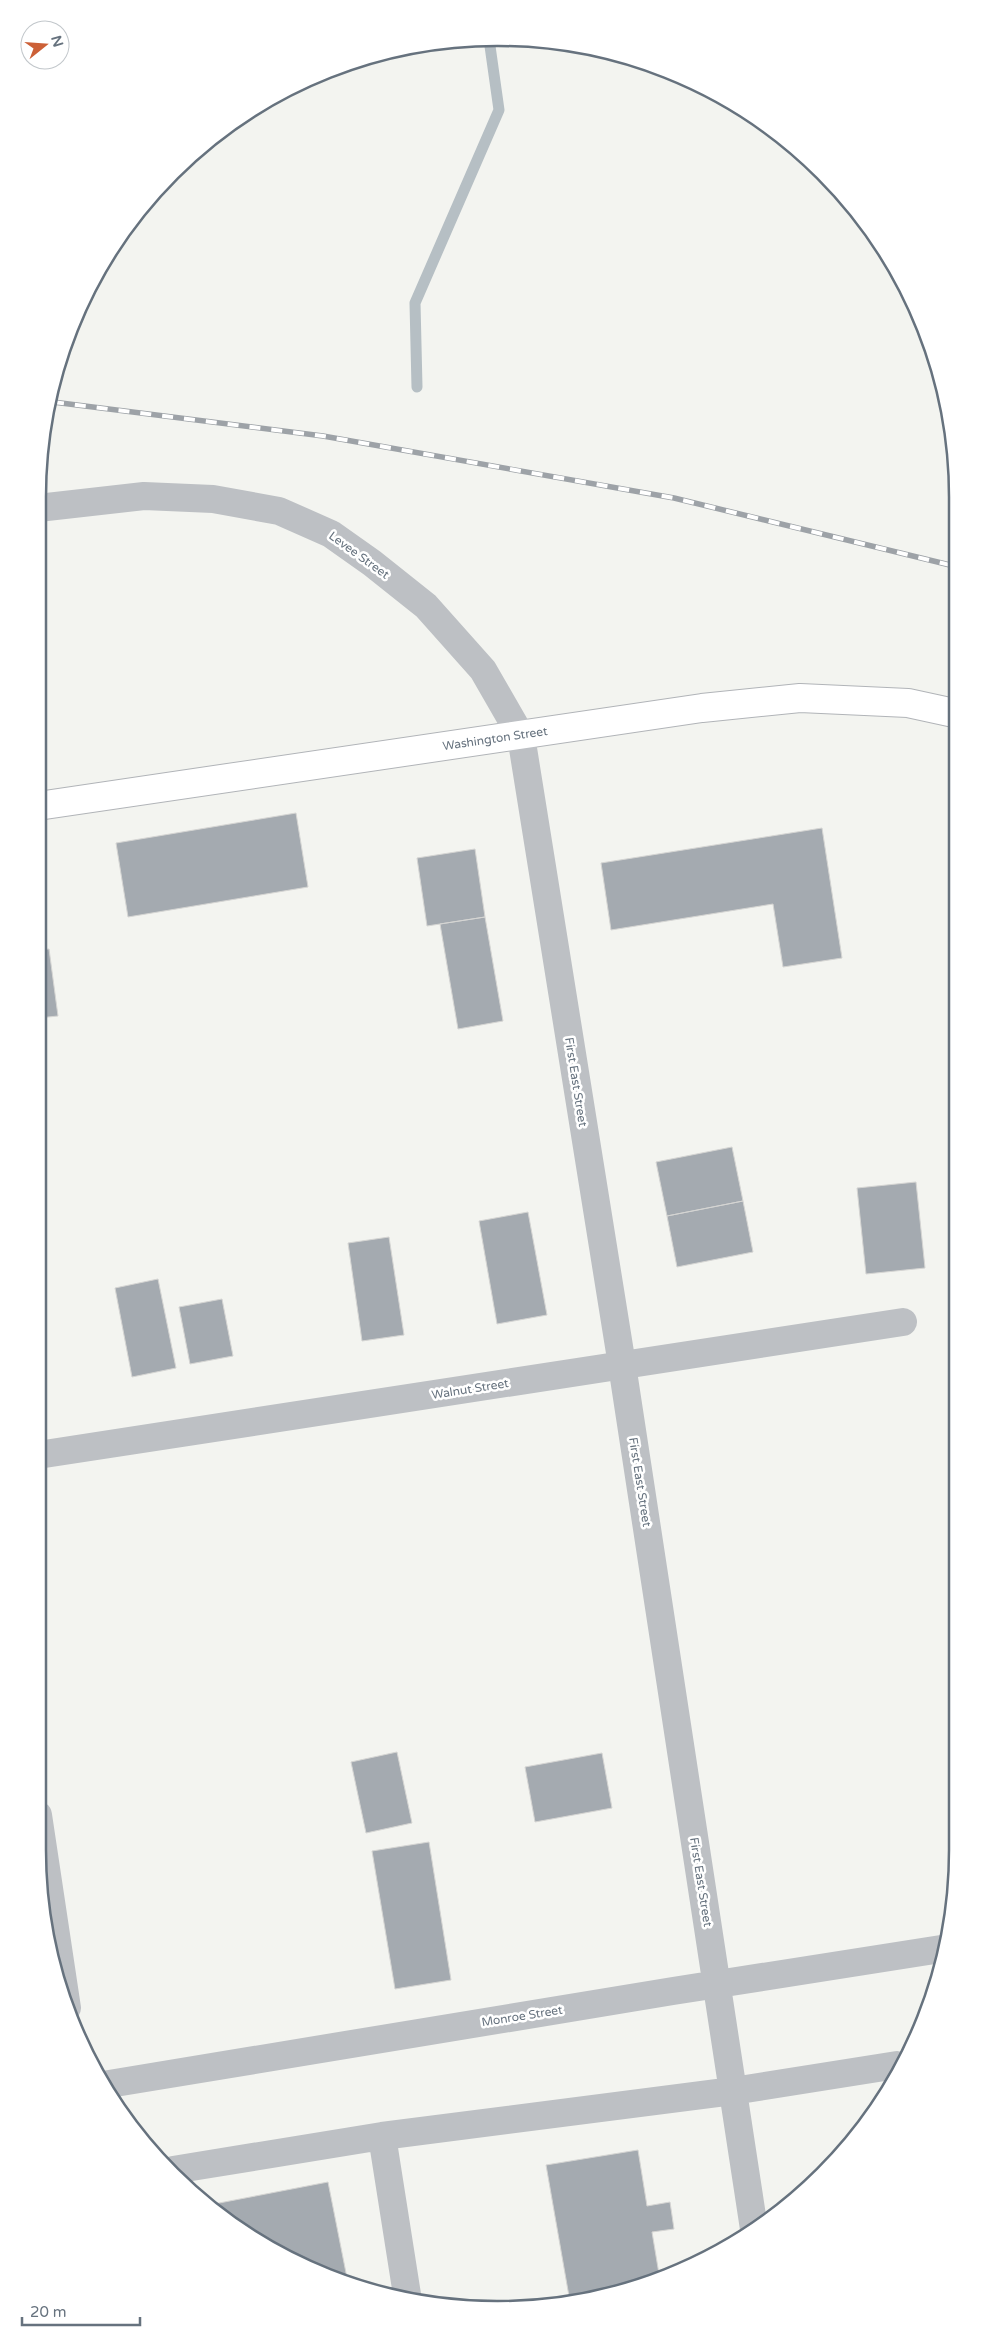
<svg xmlns="http://www.w3.org/2000/svg" width="995" height="2347" font-family="'Varela Round',sans-serif">
<style>
.lines{fill:none;stroke-linecap:round;stroke-linejoin:round}
.stream{stroke:#b6bfc4;stroke-width:11}
.building{fill:#a4aab0;stroke:#d5d5d3}
.major-casing{stroke:#b1b4b8;stroke-width:30}
.minor{stroke:#bdc0c4;stroke-width:28}
.major{stroke:#fff;stroke-width:28}
.rail-casing{stroke:#9da2a7;stroke-width:5.5}
.rail{stroke:#fff;stroke-width:4;stroke-dasharray:11;stroke-linecap:butt}
.labels{text-anchor:middle;dominant-baseline:central;stroke-width:5;stroke-linejoin:round;paint-order:stroke}
.street-label{font-size:12px;fill:#66727e;stroke:#fff}
.rim{fill:none;stroke:#66727e;stroke-width:2.5}
</style>
<rect width="100%" height="100%" fill="#f3f4f0"/>
<g class="lines">
<!-- stream -->
<path class="stream" d="M417 387 415 303 499 110 489 39"/>
</g>
<!-- building -->
<path class="building" d="M296 813 308 887 128 917 116 843Z
M822 828 842 958 783 967 773 904 611 930 601 863Z
M475 849 485 917 427 926 417 858Z
M485 917 503 1021 458 1029 440 924Z
M49 949 58 1016 38 1018V950Z
M732 1147 743 1201 667 1216 656 1162Z
M916 1182 925 1268 866 1274 857 1188Z
M743 1201 753 1252 677 1267 667 1216Z
M528 1212 547 1315 497 1324 479 1221Z
M389 1237 404 1335 362 1341 348 1243Z
M158 1279 176 1368 132 1377 115 1288Z
M222 1299 233 1356 190 1364 179 1307Z
M397 1752 412 1823 366 1833 351 1762Z
M602 1753 612 1808 535 1822 525 1767Z
M429 1842 451 1980 395 1989 372 1851Z
M638 2150 647 2206 670 2202 674 2229 652 2232 659 2274 593 2298 570 2302 546 2165Z
M328 2182 347 2278 268 2248 214 2204Z"/>
<g class="lines">
<defs>
<g id="major">
<path id="s1" d="M38 806 702 708 800 698 908 703 954 713"/>
</g>
</defs>
<!-- major casing -->
<use href="#major" class="major-casing"/>
<!-- minor -->
<path class="minor" d="M38 508 144 496 213 499 279 511 331 534 372 563 426 606 483 670 521 736 622 1365 754 2229
M38 1455 903 1322
M38 1815 67 2008
M103 2085 673 1991 941 1949
M382 2136 408 2301
M173 2170 382 2136 733 2091 897 2065"/>
<!-- major -->
<use href="#major" class="major"/>
<defs>
<path id="rail" d="M53 402 323 436 674 498 954 566"/>
</defs>
<!-- rail casing -->
<use href="#rail" class="rail-casing"/>
<!-- rail -->
<use href="#rail" class="rail"/>
</g>
<g class="labels">
<!-- street labels -->
<g class="street-label">
<text transform="translate(359 555) rotate(36)">Levee Street</text>
<text stroke="none"><textPath href="#s1" startOffset="462">Washington Street</textPath></text>
<text transform="translate(576 1082) rotate(81)">First East Street</text>
<text transform="translate(470 1389) rotate(-9)">Walnut Street</text>
<text transform="translate(640 1482) rotate(81)">First East Street</text>
<text transform="translate(701 1882) rotate(81)">First East Street</text>
<text transform="translate(522 2016) rotate(-9)">Monroe Street</text>
</g>
</g>
<!-- crop -->
<path d="M0 0H995V2347H0ZM497 46H498A451 451 0 0 1 949 497V1850A451 451 0 0 1 498 2301H497A451 451 0 0 1 46 1850V497A451 451 0 0 1 497 46Z" fill="#fff" fill-rule="evenodd"/>
<path class="rim" d="M497 46H498A451 451 0 0 1 949 497V1850A451 451 0 0 1 498 2301H497A451 451 0 0 1 46 1850V497A451 451 0 0 1 497 46Z"/>
<!-- north arrow -->
<g transform="translate(45 45) rotate(73)"><circle r="24" fill="#ffffff" stroke="#c2c7cb"/>
<path d="M0-4L9 19L0 12L-9 19Z" fill="#cc6037"/>
<text y="-8" font-size="14" font-weight="bold" text-anchor="middle" fill="#66727e">N</text>
</g>
<!-- scale -->
<path d="M22 2317v8h118v-8" fill="none" stroke="#66727e" stroke-width="2.5"/>
<text x="30" y="2317" font-size="15" fill="#66727e" stroke="#ffffff" stroke-width="4" paint-order="stroke">20 m</text>
</svg>
